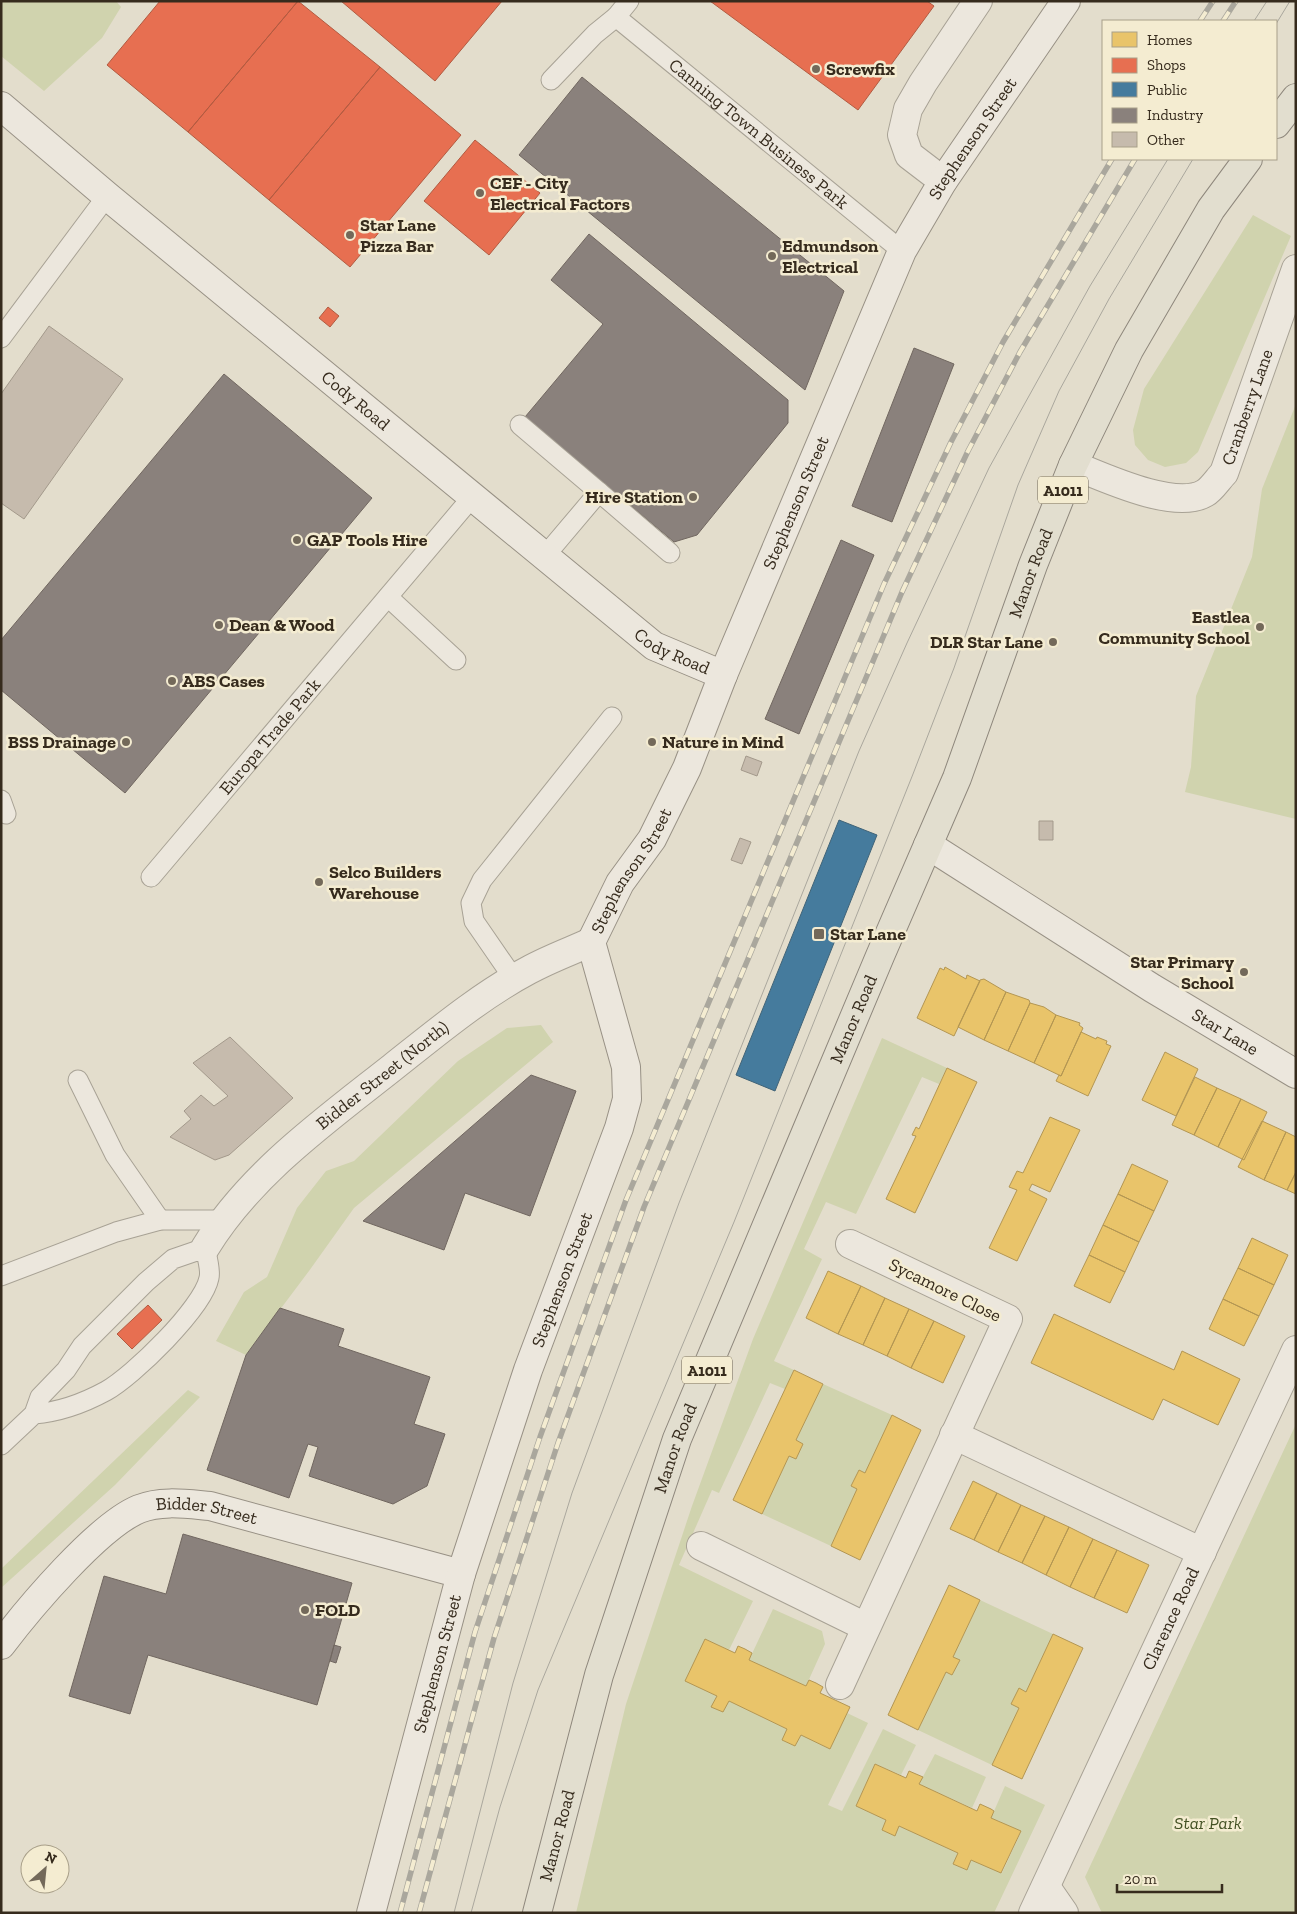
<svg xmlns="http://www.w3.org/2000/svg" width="1297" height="1914" font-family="'Zilla Slab',serif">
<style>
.green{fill:#d0d3ae}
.homes{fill:#e9c46a;stroke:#b39653}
.shops{fill:#e76f51;stroke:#b25b41}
.public{fill:#457b9d;stroke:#406377}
.industry{fill:#8a817c;stroke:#716760}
.building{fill:#c6bbad;stroke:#a3998b}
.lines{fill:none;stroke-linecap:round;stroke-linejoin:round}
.lane-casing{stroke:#a8a295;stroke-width:21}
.street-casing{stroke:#a8a295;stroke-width:30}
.secondary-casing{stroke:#989185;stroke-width:30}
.primary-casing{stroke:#8e877c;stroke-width:30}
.lane{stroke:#ece7dd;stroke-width:19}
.street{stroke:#ece7dd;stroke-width:28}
.secondary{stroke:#ece7dd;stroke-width:28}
.primary{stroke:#e2decf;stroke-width:28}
.tram{stroke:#aaa79d;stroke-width:1}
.rail-casing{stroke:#aaa79d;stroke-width:5.5}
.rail{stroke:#f4ecd1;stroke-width:4;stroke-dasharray:11;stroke-linecap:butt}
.poi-dot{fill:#73695a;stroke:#f4ecd1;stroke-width:2}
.labels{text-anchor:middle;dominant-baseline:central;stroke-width:5;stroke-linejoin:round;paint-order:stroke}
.shield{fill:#f4ecd1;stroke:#6f6553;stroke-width:1}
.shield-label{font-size:16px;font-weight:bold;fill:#362b1d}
.poi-label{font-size:18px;font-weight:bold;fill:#362b1d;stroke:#f4ecd1;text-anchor:start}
.street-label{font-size:18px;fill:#362b1d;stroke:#f4ecd1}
.park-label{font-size:18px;font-style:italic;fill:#445224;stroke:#f4ecd1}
</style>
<rect width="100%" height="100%" fill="#e3ddcc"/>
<!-- green -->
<path class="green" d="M1 1H116L121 7 102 38 44 91 1 56Z
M1253 215 1291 236 1198 452 1186 463 1165 467 1148 460 1135 445 1133 430 1144 389Z
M1296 404V819L1185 792 1191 767 1196 696 1252 557 1262 489Z
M541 1025 553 1042 354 1208 309 1271 246 1355 216 1341 244 1292 267 1277 297 1208 326 1171 354 1161 458 1061 507 1028Z
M882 1038 947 1068 939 1084 922 1077 856 1214 826 1202 804 1249 822 1259 774 1361 794 1370 785 1389 770 1383 719 1493 712 1490 679 1565 753 1601 729 1650 705 1639 686 1681 717 1696 712 1707 723 1712 729 1701 787 1729 782 1740 795 1746 801 1735 830 1749 847 1713 868 1723 828 1805 842 1811 883 1729 916 1745 901 1775 875 1764 856 1806 886 1820 882 1830 895 1836 899 1826 958 1853 953 1864 966 1870 971 1860 1002 1873 1021 1832 991 1818 1005 1786 1045 1805 994 1913H576L626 1704 692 1506 753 1339Z
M823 1384 892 1415 865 1473 859 1470 851 1486 857 1489 831 1546 762 1514 789 1456 796 1459 803 1444 796 1440Z
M188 1390 200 1397 115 1485 1 1588V1569Z
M1296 1424V1913H1102L1085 1877Z
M980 1600 1053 1634 1026 1692 1019 1688V1708L992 1765 918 1730 946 1672 952 1675 960 1660 953 1657Z
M773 1609 822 1631 825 1644 806 1686 749 1660Z
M935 1754 986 1777 972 1808 919 1784Z"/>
<!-- homes -->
<path class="homes" d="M945 967 966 979 967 975 980 981 954 1036 917 1018 940 968 944 970Z
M984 979 1006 992 984 1040 958 1027 980 980Z
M1006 992 1029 1000 1030 1003 1008 1051 984 1040Z
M1030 1003 1044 1007 1056 1015 1034 1063 1008 1051Z
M1056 1015 1080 1023 1079 1025 1083 1028 1061 1076 1034 1063Z
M1081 1032 1096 1039 1097 1037 1107 1041 1106 1044 1111 1046 1088 1096 1056 1081 1059 1075 1061 1076Z
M1165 1052 1198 1069 1176 1116 1142 1100Z
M947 1068 977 1082 915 1213 886 1199 916 1136 912 1135 916 1127 919 1129Z
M1195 1077 1217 1088 1194 1135 1172 1125Z
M1217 1088 1241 1099 1218 1147 1194 1135Z
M1241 1099 1267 1112 1244 1160 1218 1147Z
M1050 1117 1080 1130 1050 1192 1032 1184 1029 1190 1047 1199 1017 1261 989 1248 1017 1190 1009 1187 1017 1171 1023 1173Z
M1262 1121 1286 1132 1264 1180 1238 1167Z
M1286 1132 1296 1137V1172L1287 1190 1264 1180Z
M1132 1164 1168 1181 1154 1211 1118 1194Z
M1296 1172V1194L1287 1190Z
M1118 1194 1154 1211 1139 1242 1103 1225Z
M1103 1225 1139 1242 1125 1272 1089 1255Z
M1252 1238 1288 1255 1274 1285 1238 1268Z
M1089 1255 1125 1272 1110 1303 1074 1286Z
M1238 1268 1274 1285 1259 1316 1223 1299Z
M828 1271 861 1286 838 1334 806 1318Z
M861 1286 885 1298 863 1345 838 1334Z
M885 1298 909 1309 887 1356 863 1345Z
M1223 1299 1259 1316 1244 1346 1209 1329Z
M909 1309 934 1321 911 1368 887 1356Z
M1054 1314 1174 1370 1182 1351 1240 1379 1218 1425 1163 1399 1153 1420 1031 1363Z
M934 1321 965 1336 943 1383 911 1368Z
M794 1370 823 1384 796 1440 803 1444 796 1459 789 1456 762 1514 733 1500Z
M892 1415 921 1430 860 1560 831 1546 857 1489 851 1486 859 1470 865 1473Z
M973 1481 997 1493 974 1540 950 1529Z
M997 1493 1021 1505 998 1552 974 1540Z
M1021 1505 1045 1516 1022 1563 998 1552Z
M1045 1516 1069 1527 1046 1575 1022 1563Z
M1069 1527 1093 1539 1070 1587 1046 1575Z
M1093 1539 1117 1550 1094 1598 1070 1587Z
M1117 1550 1149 1565 1127 1613 1094 1598Z
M949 1585 980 1600 953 1657 960 1660 952 1675 946 1672 918 1730 888 1715Z
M1053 1634 1083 1648 1022 1779 992 1765 1019 1708 1011 1704 1019 1688 1026 1692Z
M705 1639 735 1653 738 1646 745 1649 752 1653 749 1660 806 1686 809 1680 816 1683 823 1687 820 1693 850 1707 830 1749 801 1735 795 1746 782 1740 787 1729 729 1701 723 1712 711 1707 717 1696 685 1681Z
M875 1764 906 1778 909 1771 923 1777 919 1784 977 1811 980 1804 991 1809 994 1811 991 1818 1021 1831 1001 1873 971 1860 967 1870 953 1864 958 1853 899 1826 895 1836 882 1830 886 1820 856 1806Z"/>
<!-- shops -->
<path class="shops" d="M160 1H298L188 132 107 65Z
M298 1 380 67 269 200 188 132Z
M341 1H502L435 81Z
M710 1H927L934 6 858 110Z
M380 67 461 135 350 267 269 200Z
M475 140 540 193 489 255 424 201Z
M328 307 339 316 330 327 319 318Z
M148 1305 162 1320 132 1349 117 1334Z"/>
<!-- public -->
<path class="public" d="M839 820 877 835 775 1091 736 1075Z"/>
<!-- industry -->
<path class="industry" d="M582 77 844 291 805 390 519 155Z
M589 234 788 400V423L697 535 674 542 525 417 603 324 551 280Z
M914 348 954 364 892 522 852 506Z
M224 374 372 498 125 793 1 690V640Z
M841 540 874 555 799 734 765 719Z
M531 1075 576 1091 530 1216 465 1193 444 1250 363 1221Z
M280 1308 344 1329 338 1346 430 1377 414 1424 445 1434 427 1486 393 1504 309 1476 318 1447 308 1444 289 1498 207 1470 246 1355Z
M183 1534 352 1583 317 1705 148 1655 130 1714 69 1696 104 1576 166 1594Z
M334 1645 341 1647 336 1663 330 1661Z"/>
<!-- building -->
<path class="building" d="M49 326 123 379 24 519 1 503V394Z
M746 756 762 762 757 776 741 770Z
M1039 821H1053V840H1039Z
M740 838 751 842 742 864 731 860Z
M230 1037 293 1098 229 1155 215 1160 170 1137 191 1119 184 1111 201 1095 214 1106 228 1096 193 1063Z"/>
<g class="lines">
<defs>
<g id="lane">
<path id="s1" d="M629 1 616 17 902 251"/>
<path d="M551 80 595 34 616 17"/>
<path d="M1 338 107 196"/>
<path d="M520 425 599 492"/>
<path d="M544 557 599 492 670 553"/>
<path d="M388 597 456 660"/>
<path d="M1 800 6 814"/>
<path id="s2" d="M151 877 473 496"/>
<path d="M514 979 474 921 471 903 482 880 612 717"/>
<path d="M78 1080 115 1155 160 1220"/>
<path d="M1 1276 116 1232 160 1220H222"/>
<path d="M1 1445 34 1414 40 1397 66 1370 82 1346 146 1282 173 1259 205 1248C207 1257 211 1270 209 1278 203 1308 133 1376 106 1391 84 1403 59 1412 34 1414"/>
</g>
<g id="street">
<path d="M943 181 909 155 902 135 908 109 923 83 978 1"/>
<path id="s3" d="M1073 465C1103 477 1175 511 1205 493 1212 489 1218 479 1224 473L1296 269"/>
<path id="s4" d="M205 1248C250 1174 326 1120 393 1067 436 1033 480 996 529 970 549 959 571 951 591 942"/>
<path d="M954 1435 1202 1552"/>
<path d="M701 1546 866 1627"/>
<path d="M840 1685 1008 1319 850 1244"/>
<path d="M1046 1887 1064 1913"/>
<path id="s5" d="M1033 1913 1296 1350"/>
</g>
<g id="secondary">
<path id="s6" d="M1 106 107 196 654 646 723 675"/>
<path id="s7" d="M928 845 1152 988 1296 1074"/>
<path id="s8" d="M1 1645C29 1608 98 1526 139 1509 161 1500 187 1504 210 1506L461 1574"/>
<path id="s9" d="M371 1913 461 1574 528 1370 619 1128 627 1099 626 1067 591 942 620 883 652 839 687 768 723 675 902 251 943 181 1066 1"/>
</g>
<g id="primary">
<path d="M1276 124 1296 98"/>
<path id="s10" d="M537 1913 599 1675 677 1439 880 956 957 778 1033 565 1073 465 1129 350 1211 209 1248 159"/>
</g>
</defs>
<!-- lane casing -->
<use href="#lane" class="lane-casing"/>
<!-- street casing -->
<use href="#street" class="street-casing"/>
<!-- secondary casing -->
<use href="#secondary" class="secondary-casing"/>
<!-- primary casing -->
<use href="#primary" class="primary-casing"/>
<!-- lane -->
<use href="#lane" class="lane"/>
<!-- street -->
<use href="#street" class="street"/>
<!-- secondary -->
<use href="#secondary" class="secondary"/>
<!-- primary -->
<use href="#primary" class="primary"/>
<!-- tram -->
<path class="tram" d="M1254 21 1267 1
M1276 24 1290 1
M454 1913 513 1683 572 1493 679 1203 859 751 907 643 989 468 1090 286 1168 159
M471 1913 500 1807 538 1690 734 1222 913 774 954 668 1018 485 1059 391 1109 299 1193 159"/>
<defs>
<path id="rail" d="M1200 21 1213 1
M1223 21 1236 1
M400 1913 475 1632 540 1437 626 1200 884 584 951 442 1003 342 1112 159
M419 1913 494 1638 558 1443 644 1207 902 592 968 451 1020 352 1135 159"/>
</defs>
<!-- rail casing -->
<use href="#rail" class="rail-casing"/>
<!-- rail -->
<use href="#rail" class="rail"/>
</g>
<!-- markers -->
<g class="poi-dot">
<circle cx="816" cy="69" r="5"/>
<circle cx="480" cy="193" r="5"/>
<circle cx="350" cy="235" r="5"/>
<circle cx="772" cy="256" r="5"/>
<circle cx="693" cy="497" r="5"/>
<circle cx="297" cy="540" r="5"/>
<circle cx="219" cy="625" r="5"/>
<circle cx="1260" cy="627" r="5"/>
<circle cx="1053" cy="642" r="5"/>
<circle cx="172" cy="681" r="5"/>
<circle cx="126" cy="742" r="5"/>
<circle cx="652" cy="742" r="5"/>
<circle cx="319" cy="882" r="5"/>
<rect x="813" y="928" width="12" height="12" rx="2.5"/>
<circle cx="1244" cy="972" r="5"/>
<circle cx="305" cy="1610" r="5"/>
</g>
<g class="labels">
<!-- shield labels -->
<g class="shield">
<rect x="1038" y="476.5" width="50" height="27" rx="4"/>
<rect x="682" y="1356.5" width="50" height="27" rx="4"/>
</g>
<g class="shield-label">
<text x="1063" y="490">A1011</text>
<text x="707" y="1370">A1011</text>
</g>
<!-- poi labels -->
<g class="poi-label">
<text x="826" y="69">Screwfix</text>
<text x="490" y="183">CEF - City<tspan x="490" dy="21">Electrical Factors</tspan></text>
<text x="360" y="225">Star Lane<tspan x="360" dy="21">Pizza Bar</tspan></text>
<text x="782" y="246">Edmundson<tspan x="782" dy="21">Electrical</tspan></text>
<text x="683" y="497" text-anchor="end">Hire Station</text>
<text x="307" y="540">GAP Tools Hire</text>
<text x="1250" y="617" text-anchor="end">Eastlea<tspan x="1250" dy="21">Community School</tspan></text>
<text x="229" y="625">Dean &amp; Wood</text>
<text x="1043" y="642" text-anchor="end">DLR Star Lane</text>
<text x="182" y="681">ABS Cases</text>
<text x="116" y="742" text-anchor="end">BSS Drainage</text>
<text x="662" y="742">Nature in Mind</text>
<text x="329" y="872">Selco Builders<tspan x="329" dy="21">Warehouse</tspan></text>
<text x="830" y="934">Star Lane</text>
<text x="1234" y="962" text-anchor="end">Star Primary<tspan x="1234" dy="21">School</tspan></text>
<text x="315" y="1610">FOLD</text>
</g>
<!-- street labels -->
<g class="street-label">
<text stroke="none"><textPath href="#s1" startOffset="205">Canning Town Business Park</textPath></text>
<text stroke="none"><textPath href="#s9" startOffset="1908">Stephenson Street</textPath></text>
<text stroke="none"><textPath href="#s6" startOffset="461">Cody Road</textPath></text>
<text stroke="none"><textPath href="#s3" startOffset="236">Cranberry Lane</textPath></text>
<text stroke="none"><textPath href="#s9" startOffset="1502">Stephenson Street</textPath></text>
<text stroke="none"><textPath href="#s10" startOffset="1430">Manor Road</textPath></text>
<text stroke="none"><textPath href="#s6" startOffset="866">Cody Road</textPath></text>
<text stroke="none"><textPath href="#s2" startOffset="184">Europa Trade Park</textPath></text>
<text stroke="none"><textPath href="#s9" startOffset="1098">Stephenson Street</textPath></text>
<text stroke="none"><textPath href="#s10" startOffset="950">Manor Road</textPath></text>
<text stroke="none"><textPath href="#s7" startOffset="351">Star Lane</textPath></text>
<text stroke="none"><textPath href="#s4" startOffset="249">Bidder Street (North)</textPath></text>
<text stroke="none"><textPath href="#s9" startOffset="662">Stephenson Street</textPath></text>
<text transform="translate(945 1290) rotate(26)">Sycamore Close</text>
<text stroke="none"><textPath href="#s10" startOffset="485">Manor Road</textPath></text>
<text stroke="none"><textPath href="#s8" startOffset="264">Bidder Street</textPath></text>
<text stroke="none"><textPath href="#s5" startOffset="325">Clarence Road</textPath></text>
<text stroke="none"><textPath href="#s9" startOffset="258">Stephenson Street</textPath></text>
<text stroke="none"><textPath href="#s10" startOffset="80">Manor Road</textPath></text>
</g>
<!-- park labels -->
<g class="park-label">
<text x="1208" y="1823">Star Park</text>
</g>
</g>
<!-- border -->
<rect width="1297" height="1914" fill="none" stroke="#362b1d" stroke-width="5"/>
<!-- legend -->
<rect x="1102" y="20" width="175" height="140" fill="#f4ecd1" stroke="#a89f89"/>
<rect x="1112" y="32" width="25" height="15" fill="#e9c46a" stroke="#a89f89"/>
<text x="1147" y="45" font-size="15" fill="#362b1d">Homes</text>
<rect x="1112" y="58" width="25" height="15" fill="#e76f51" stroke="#a89f89"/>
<text x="1147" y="70" font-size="15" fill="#362b1d">Shops</text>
<rect x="1112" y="82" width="25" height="15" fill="#457b9d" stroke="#a89f89"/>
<text x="1147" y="95" font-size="15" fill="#362b1d">Public</text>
<rect x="1112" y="108" width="25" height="15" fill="#8a817c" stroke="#a89f89"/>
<text x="1147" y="120" font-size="15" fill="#362b1d">Industry</text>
<rect x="1112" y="132" width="25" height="15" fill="#c6bbad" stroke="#a89f89"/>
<text x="1147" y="145" font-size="15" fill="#362b1d">Other</text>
<!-- north arrow -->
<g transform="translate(45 1869) rotate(27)"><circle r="24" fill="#f4ecd1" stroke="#a89f89"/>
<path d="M0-4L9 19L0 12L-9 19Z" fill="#73695a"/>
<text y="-8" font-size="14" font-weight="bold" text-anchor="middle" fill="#362b1d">N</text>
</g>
<!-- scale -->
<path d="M1117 1884v8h105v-8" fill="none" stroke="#362b1d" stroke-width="2.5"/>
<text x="1124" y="1884" font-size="15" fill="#362b1d" stroke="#f4ecd1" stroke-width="4" paint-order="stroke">20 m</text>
</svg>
